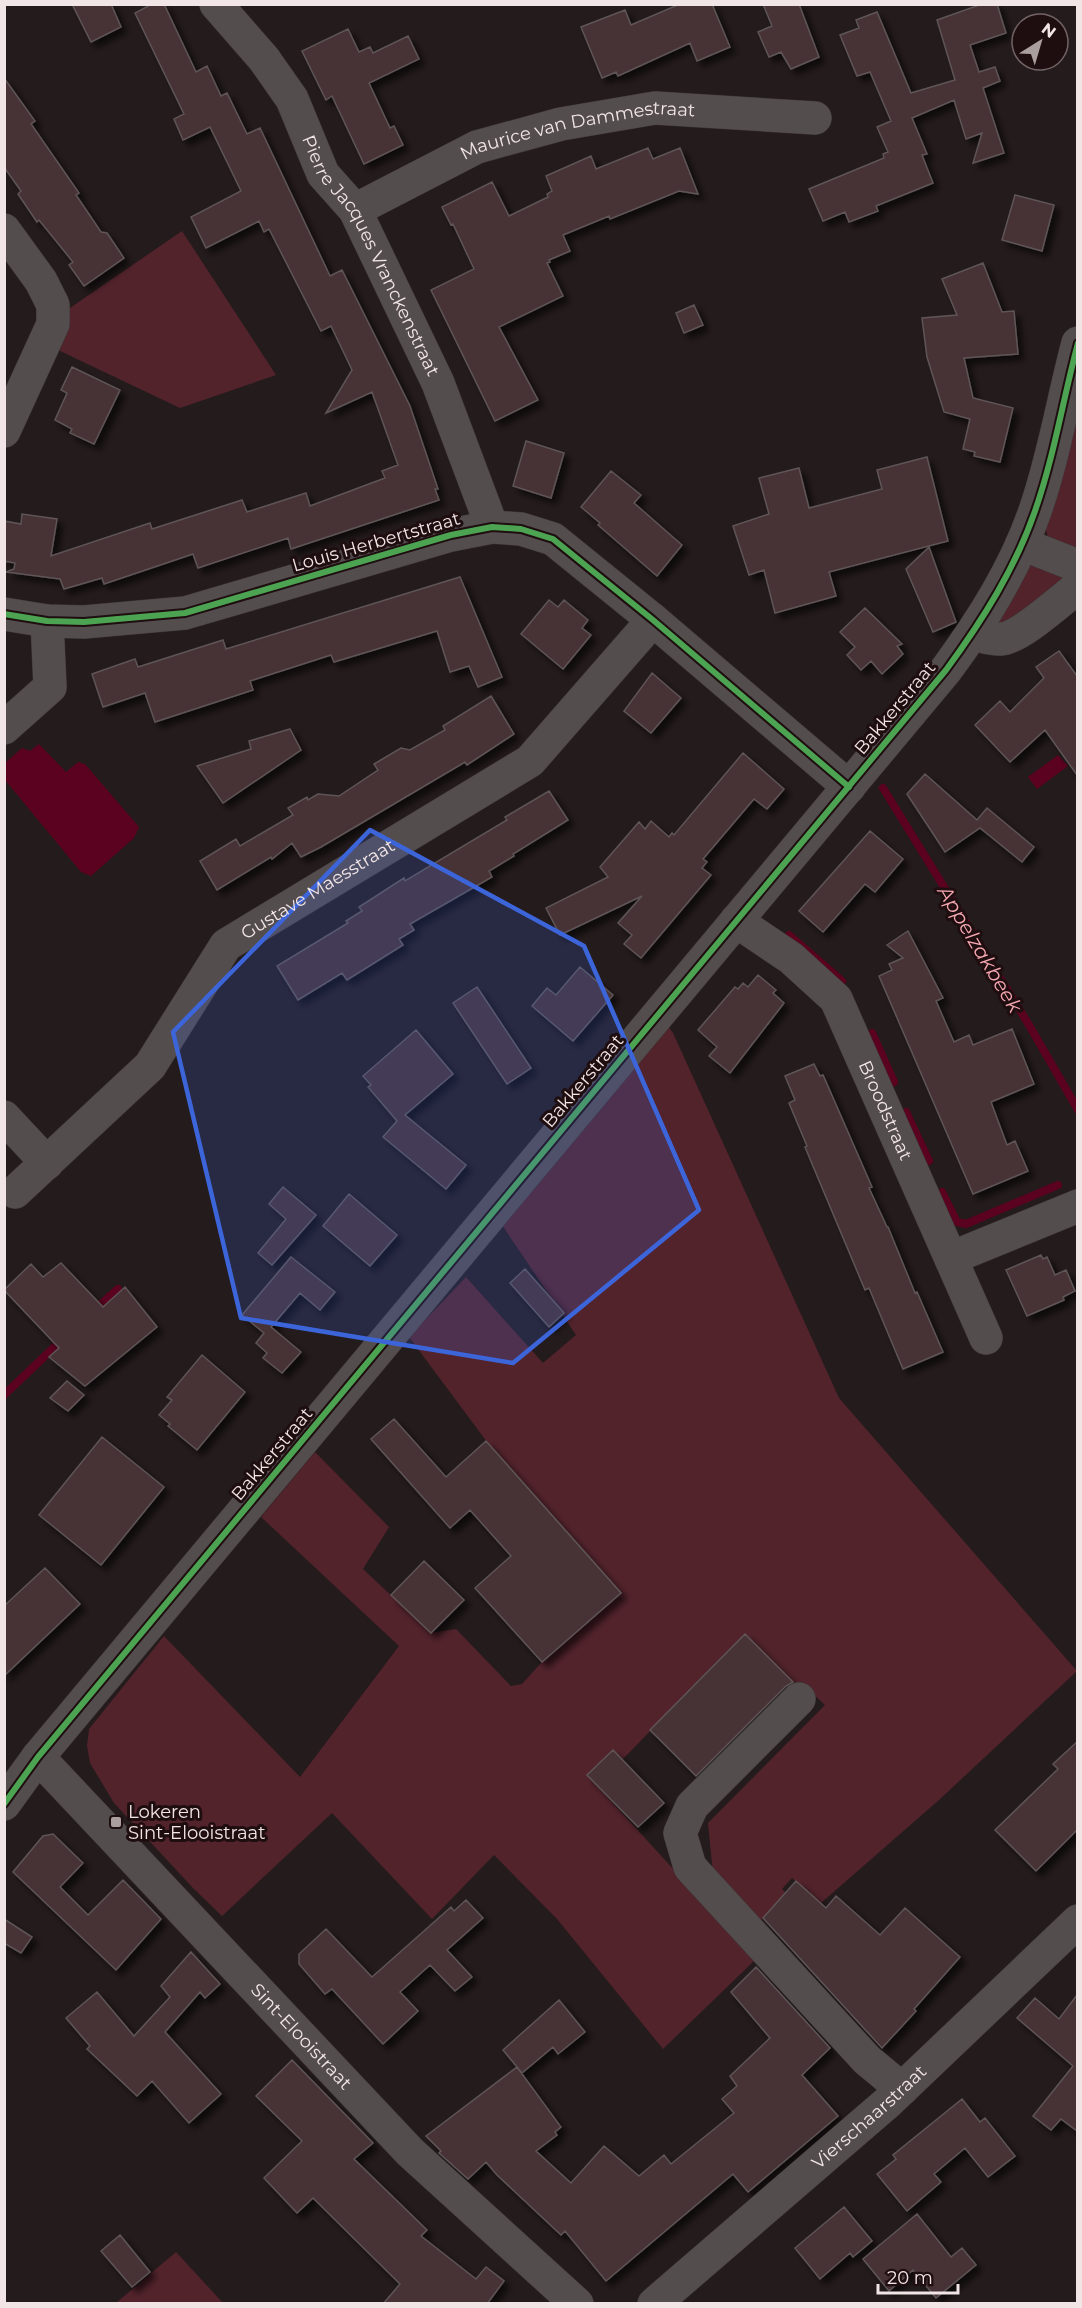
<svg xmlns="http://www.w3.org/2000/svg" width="1082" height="2308" font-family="Montserrat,sans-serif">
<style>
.green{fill:#53232c}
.water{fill:#5b0221}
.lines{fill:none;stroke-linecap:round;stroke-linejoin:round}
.stream{stroke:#5b0221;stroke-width:8}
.building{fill:#463135;stroke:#5e5556;stroke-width:1.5;filter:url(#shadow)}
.minor-casing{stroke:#3e3637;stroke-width:34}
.minor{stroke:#544d4e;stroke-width:33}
.cycleway-casing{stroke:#1f0e10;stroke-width:10}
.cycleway{stroke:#4ca352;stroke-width:6}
.marked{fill:#3d65da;fill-opacity:0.2;stroke:#3d65da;stroke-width:4.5;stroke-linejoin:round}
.poi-dot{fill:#aa9e9f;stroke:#1f0e10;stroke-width:2}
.labels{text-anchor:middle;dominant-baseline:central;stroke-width:6;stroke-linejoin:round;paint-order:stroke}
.street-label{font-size:18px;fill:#f2e5e6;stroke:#1f0e10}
.poi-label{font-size:18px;fill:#f2e5e6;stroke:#1f0e10;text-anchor:start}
.water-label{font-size:20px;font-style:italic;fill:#f7a9b3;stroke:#1f0e10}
</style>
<defs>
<filter id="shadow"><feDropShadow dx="5.5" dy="5.5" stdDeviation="3" flood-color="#0009"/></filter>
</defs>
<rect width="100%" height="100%" fill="#241b1c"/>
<!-- green -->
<path class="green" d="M182 231 276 375 180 408 58 350 64 312Z
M1078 415 1077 556 1049 541 1044 523Z
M1039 564 1077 577 993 630 1027 567Z
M668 1026 673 1033 839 1398 1077 1671 939 1800 821 1903 792 1878 782 1889 786 1893 753 1929 714 1884 708 1823 825 1705 811 1692 804 1691 793 1682 745 1634 623 1759 613 1750 587 1775 756 1959 663 2049 557 1919 494 1855 432 1919 332 1813 222 1916 193 1888 114 1803 90 1763 87 1746 89 1729 164 1636 300 1777 399 1646 261 1517 315 1452 389 1527 363 1569 431 1633 456 1629 511 1686 522 1684 542 1662 621 1593 490 1446 409 1337 466 1277 543 1363 576 1335 500 1222Z
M176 2252 223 2303H116Z"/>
<!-- water -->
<path class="water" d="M39 744 66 772 78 762 85 764 139 827 134 838 91 876 81 872 5 780V763L22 748 30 751Z
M1058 755 1068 766 1037 789 1028 777Z"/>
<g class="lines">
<!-- stream -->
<path class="stream" d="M883 788 1029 1025 1078 1110
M789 935 842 981
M872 1033 894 1082
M906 1112 929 1161
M942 1192 957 1222 966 1224 1058 1185
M92 1312 118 1289
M4 1395 63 1339"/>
</g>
<!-- building -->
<path class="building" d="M72 4H111L121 27 91 42Z
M152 4H164L196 72 207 66 221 96 227 93 247 134 260 128 330 276 342 270 410 406 438 489H435L439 500 291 549 288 538 198 568 193 554 104 584 102 578 64 589 60 579 6 572 14 569 15 563 4 561V521L21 524 22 514 57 519 51 556 150 523 152 529 242 500 247 512 306 493 310 506 385 478 382 471 398 465 372 392 326 413 352 370 331 326 321 331 269 229 264 232 259 221 206 248 191 217 241 191 210 127 183 140 174 119 184 114 135 13Z
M680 4H712L730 47 697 61 690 43 618 76 616 72 602 78 581 27 625 10 631 25Z
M763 4H799L819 57 791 69 781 52 769 57 758 32 772 26Z
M982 4H997L1006 33 970 45 979 72 995 67 1000 81 983 88 1004 153 973 163 982 133 966 139 954 100 912 118 927 154 922 155 933 183 876 206 878 211 849 222 845 212 823 221 809 189 884 158 883 154 888 152 877 127 891 121 870 72 857 76 840 35 859 28 856 20 877 12 911 93 955 80 937 20Z
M348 29 359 52 370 47 373 53 408 36 419 59 369 83 390 128 394 126 403 145 364 164 332 96 326 100 302 51Z
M4 78 35 121 31 124 79 193 76 195 101 232 107 233 124 258 84 286 69 265 73 262 39 220 37 222 18 194 21 191 4 167Z
M648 148 653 159 680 148 698 194 679 191 610 219 609 216 563 235 570 251 549 260 550 262 547 263 563 296 499 327 538 400 495 421 431 290 474 269 453 224 451 225 442 207 492 182 509 216 548 197 547 194 552 191 546 176 591 156 596 169Z
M1015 195 1054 205 1042 251 1002 240Z
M983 263 1002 312 1014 311 1018 354 964 358 973 398 1013 408 1000 462 974 456 975 452 963 449 970 419 944 412 927 357 922 318 957 315 942 279Z
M694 305 703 325 684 333 676 313Z
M72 367 120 390 94 444 70 433 72 429 55 420 67 393 61 390Z
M526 441 564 453 551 498 513 486Z
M927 457 948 541 829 572 836 596 775 613 764 570 749 575 733 526 769 514 759 478 799 468 809 508 882 489 877 470Z
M611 471 641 495 634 503 682 545 657 576 598 525 600 523 581 507Z
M929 547 956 622 933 632 906 569Z
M460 577 502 677 478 687 469 666 450 672 437 631 334 662 331 655 250 681 253 690 155 722 145 693 103 707 92 674 135 659 138 667 223 640 226 649Z
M549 600 558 607 564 600 588 620 582 628 591 635 563 669 521 634Z
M865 608 902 644 897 646 903 654 882 674 871 661 861 670 847 655 855 647 840 632Z
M1059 651 1077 676V775L1045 730 1010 762 975 725 1000 701 1010 712 1044 678 1036 667Z
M652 673 681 698 651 733 624 711Z
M491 696 514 734 467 765 465 762 321 847 301 857 292 843 272 859 271 857 217 890 200 861 236 839 240 846 293 815 288 808 307 797 308 800 318 794 339 796 378 770 374 764 401 748 410 750 445 730 443 726Z
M290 729 301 750 223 803 197 766 251 749 249 741Z
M743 753 784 789 767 809 754 799 703 859 707 862 702 868 711 875 641 958 624 944 632 935 618 923 642 896 560 935 546 908 608 877 600 867 639 822 645 829 651 821 669 837 672 833 674 835Z
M925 774 977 820 987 808 1034 847 1022 862 980 828 945 852 907 794Z
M549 791 568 820 513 854 514 856 489 871 492 877 410 924 414 930 399 939 403 945 347 980 342 973 298 1000 277 966 348 923 346 921 362 911 359 907 404 878 405 881 507 820 505 817Z
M870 831 903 859 875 892 865 884 823 932 799 911Z
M908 931 943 998 936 1001 954 1042 969 1035 973 1045 1012 1029 1034 1084 991 1102 1007 1145 1015 1141 1028 1171 973 1194 879 976 892 970 889 964 903 958 887 945Z
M580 967 613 995 573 1041 532 1006 547 988 556 995Z
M758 975 776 990 773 993 784 1003 730 1073 709 1056 717 1047 698 1030 735 987 738 989 743 983 748 987Z
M477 987 531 1068 507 1084 453 1003Z
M416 1030 453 1074 405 1115 466 1165 446 1189 383 1137 397 1121 368 1087 371 1085 363 1076Z
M814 1064 820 1076 823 1075 872 1187 869 1188 887 1227H888L915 1293 917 1292 943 1352 903 1369 869 1288 865 1290 805 1147 807 1146 789 1103 795 1100 785 1076Z
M283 1187 316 1215 272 1265 258 1253 286 1219 269 1204Z
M349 1194 397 1235 370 1266 323 1226Z
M1041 1255 1043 1259 1047 1257 1055 1275 1066 1270 1075 1291 1063 1297 1064 1300 1027 1316 1006 1270Z
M291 1257 335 1292 320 1310 300 1293 271 1327 301 1352 282 1373 263 1358 267 1353 256 1343 264 1333 242 1315Z
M61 1263 103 1307 125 1287 157 1327 85 1386 49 1357 59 1348 4 1290 31 1264 43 1277Z
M525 1269 564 1313 549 1327 510 1283Z
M202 1355 245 1392 197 1450 168 1426 170 1424 159 1415 172 1400 167 1397Z
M67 1381 84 1395 68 1411 50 1398Z
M394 1419 446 1477 486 1441 621 1593 542 1662 475 1588 511 1556 470 1510 450 1528 371 1439Z
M102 1437 164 1487 101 1565 39 1515Z
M424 1561 464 1600 431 1633 391 1595Z
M45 1568 80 1604 4 1676V1606Z
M745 1634 793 1682 786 1686 696 1776 650 1730Z
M1077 1742V1830L1036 1871 995 1830 1058 1769 1053 1764Z
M613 1750 664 1803 638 1827 587 1775Z
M53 1834 83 1863 60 1887 88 1915 123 1880 161 1919 116 1970 13 1872 43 1836Z
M796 1881 826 1908 836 1896 880 1935 905 1908 960 1957 914 2009 916 2011 882 2048 763 1918Z
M466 1900 483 1918 447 1950 472 1977 455 1991 430 1965 400 1992 418 2011 383 2044 332 1989 325 1994 299 1964V1954L326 1929 372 1977 451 1907 454 1911Z
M4 1919 32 1937 21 1953 4 1943Z
M191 1952 220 1984 205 1998 200 1992 165 2032 221 2094 189 2123 152 2081 137 2096 87 2049 90 2046 66 2018 97 1992 134 2036 170 1997 161 1986Z
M756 1967 830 2048 802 2075 838 2116 748 2192 733 2174 606 2281 565 2231 561 2235 497 2175 486 2162 468 2179 439 2153 441 2151 426 2136 517 2067 561 2127 555 2132 557 2135 536 2151 571 2183 604 2146 639 2176 664 2155 671 2164 734 2113 722 2099 737 2086 730 2076 770 2038 731 1992Z
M1077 1995V2131L1061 2119 1051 2130 1033 2116 1073 2066 1017 2018 1035 1998 1059 2019Z
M559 2000 585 2032 558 2054 553 2047 522 2073 503 2050Z
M292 2060 373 2143 354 2159 427 2230 421 2236 476 2279 486 2267 504 2281 487 2304H383L400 2284 313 2198 297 2213 264 2178 302 2141 256 2096Z
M962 2099 980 2122 985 2118 1015 2156 988 2177 965 2148 934 2174 941 2182 907 2211 877 2174 896 2159 893 2155Z
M844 2207 872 2241 853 2257 850 2253 820 2279 795 2248Z
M917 2214 951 2257 962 2248 976 2265 936 2298 913 2270 889 2291 863 2259Z
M120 2235 150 2272 132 2287 101 2251Z"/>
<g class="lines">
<defs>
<g id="minor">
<path id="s1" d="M216 4 264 59 292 99 323 174 355 210 438 383 492 527"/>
<path id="s2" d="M355 210 477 147 561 124 655 108 815 118"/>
<path d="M4 230 41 281 53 305V324L4 431"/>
<path d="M1022 544 1078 566"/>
<path d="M4 614 47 621 84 622 185 613 451 535 492 527 521 529 553 539 653 620 849 787"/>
<path d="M973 634C982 636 992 640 1001 639 1020 638 1062 599 1078 587"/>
<path d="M4 728 50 687 47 621"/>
<path id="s3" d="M736 921 791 958 836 999 986 1338"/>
<path d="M4 1117 47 1163"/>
<path id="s4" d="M15 1192 150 1066 226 945 530 761 653 620"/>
<path d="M951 1258 1078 1206"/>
<path d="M799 1699 692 1806 680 1833 690 1867 867 2060 902 2089"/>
<path id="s5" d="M38 1757 410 2152 577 2304"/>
<path d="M4 1804 38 1757 946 670C982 621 1015 569 1035 511 1054 457 1063 399 1078 343"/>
<path id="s6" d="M654 2304 887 2103 1078 1921"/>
</g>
</defs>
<!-- minor casing -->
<use href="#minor" class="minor-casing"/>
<!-- minor -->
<use href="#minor" class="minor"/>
<defs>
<path id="cycleway" d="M4 614 47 621 84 622 185 613 451 535 492 527 521 529 553 539 653 620 849 787
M4 1804 38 1757 946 670C982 621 1015 569 1035 511 1054 457 1063 399 1078 343"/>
</defs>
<!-- cycleway casing -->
<use href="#cycleway" class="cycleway-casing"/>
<!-- cycleway -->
<use href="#cycleway" class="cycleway"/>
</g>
<!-- marked area -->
<path class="marked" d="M370 830 584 946 699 1210 513 1363 241 1318 173 1032Z"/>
<!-- markers -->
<rect class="poi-dot" x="110" y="1816" width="12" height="12" rx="3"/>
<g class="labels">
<!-- street labels -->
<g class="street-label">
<text stroke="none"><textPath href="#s2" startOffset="240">Maurice van Dammestraat</textPath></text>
<text stroke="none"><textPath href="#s1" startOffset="298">Pierre Jacques Vranckenstraat</textPath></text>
<text transform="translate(376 542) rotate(-16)">Louis Herbertstraat</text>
<text transform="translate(895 708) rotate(-50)">Bakkerstraat</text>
<text stroke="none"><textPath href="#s4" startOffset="435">Gustave Maesstraat</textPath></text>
<text transform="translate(583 1081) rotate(-50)">Bakkerstraat</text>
<text stroke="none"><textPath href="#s3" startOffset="249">Broodstraat</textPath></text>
<text transform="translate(272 1454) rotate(-50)">Bakkerstraat</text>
<text stroke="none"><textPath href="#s5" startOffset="384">Sint-Elooistraat</textPath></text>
<text stroke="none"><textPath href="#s6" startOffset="285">Vierschaarstraat</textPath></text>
</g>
<!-- poi labels -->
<g class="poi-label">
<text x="128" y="1812">Lokeren<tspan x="128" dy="21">Sint-Elooistraat</tspan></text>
</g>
<!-- water labels -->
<g class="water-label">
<text transform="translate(980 949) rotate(59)">Appelzakbeek</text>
</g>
</g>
<!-- border -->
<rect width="1082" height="2308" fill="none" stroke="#f2e5e6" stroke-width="12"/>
<!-- north arrow -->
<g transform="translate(1040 42) rotate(37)"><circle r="28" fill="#1f0e10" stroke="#736466" stroke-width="1.5"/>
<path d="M0-4.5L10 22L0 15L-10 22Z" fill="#aa9e9f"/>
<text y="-9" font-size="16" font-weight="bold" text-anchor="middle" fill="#f2e5e6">N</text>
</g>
<!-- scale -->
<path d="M878 2284v9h80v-9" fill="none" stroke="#f2e5e6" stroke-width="3"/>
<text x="887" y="2284" font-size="18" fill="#f2e5e6" stroke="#1f0e10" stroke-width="4.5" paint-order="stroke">20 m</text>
</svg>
